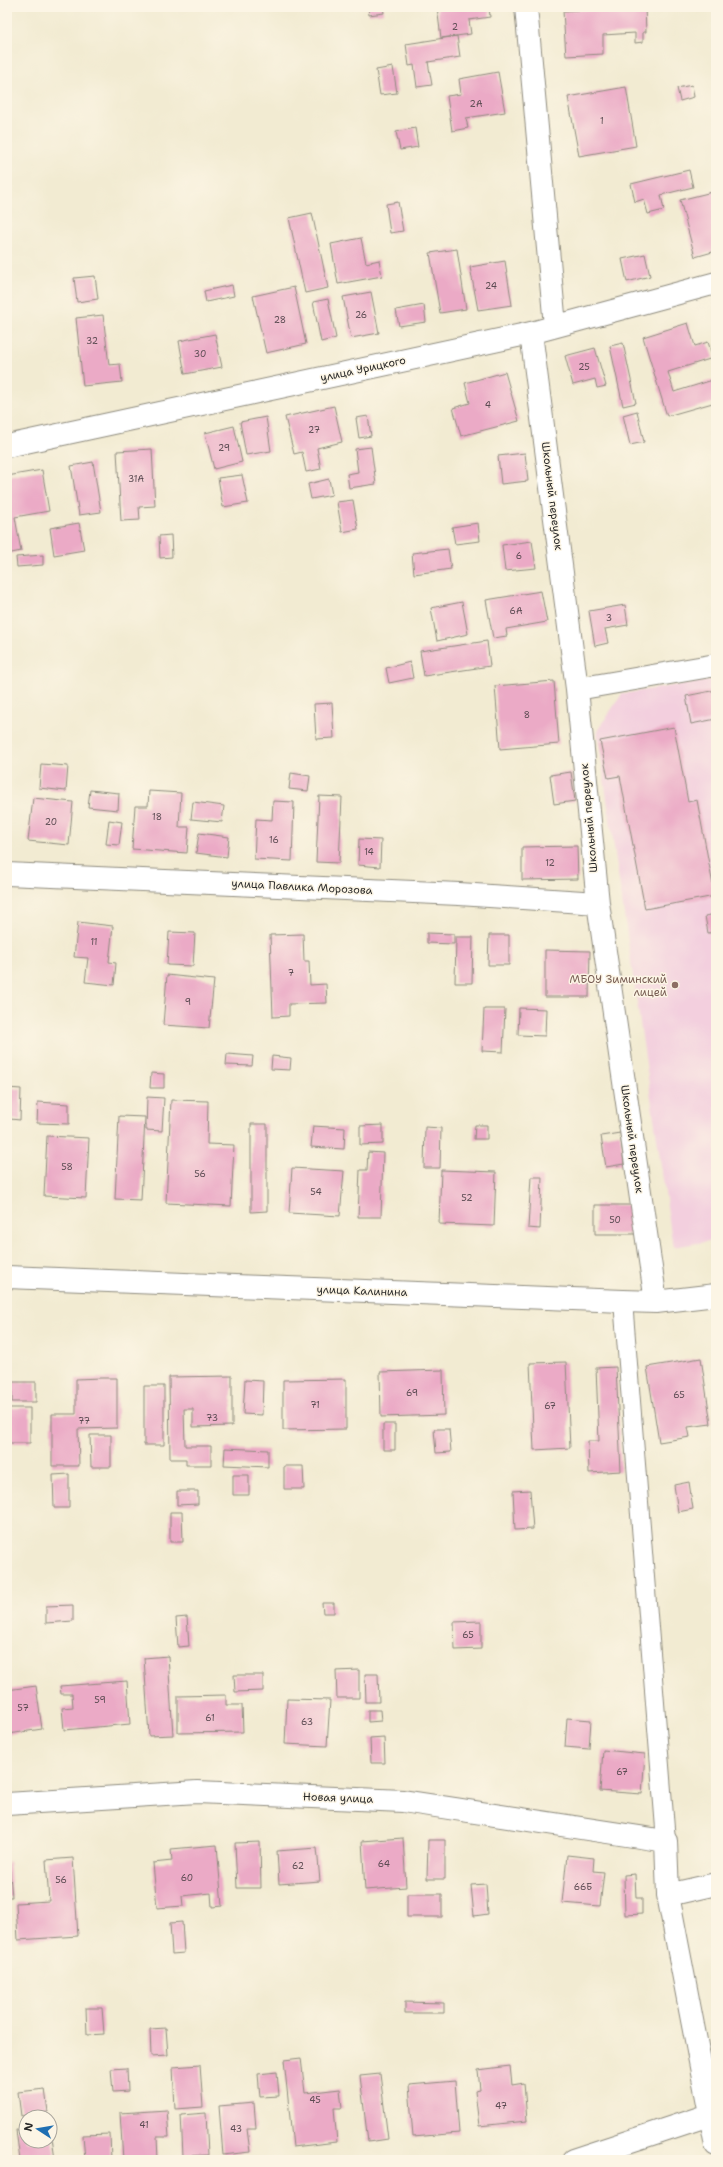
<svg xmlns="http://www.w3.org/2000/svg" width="723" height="2167" font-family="'Shantell Sans',sans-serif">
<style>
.built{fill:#f3cfde}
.building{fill:#ebaac6}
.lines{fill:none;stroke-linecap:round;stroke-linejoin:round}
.lane-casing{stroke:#8e8b7e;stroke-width:20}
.street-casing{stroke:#8e8b7e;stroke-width:24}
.lane{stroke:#fff;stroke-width:18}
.street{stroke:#fff;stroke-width:22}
.education-dot{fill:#8d6e63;stroke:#fcf5e5;stroke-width:1.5}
.labels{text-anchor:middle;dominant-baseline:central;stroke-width:3;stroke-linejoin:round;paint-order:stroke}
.number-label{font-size:9px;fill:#5b4b52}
.street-label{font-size:11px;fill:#2b2b2b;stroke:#fcf5e5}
.education-label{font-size:11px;fill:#785e54;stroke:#fcf5e5;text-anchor:end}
</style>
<rect width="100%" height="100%" fill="#fcf5e5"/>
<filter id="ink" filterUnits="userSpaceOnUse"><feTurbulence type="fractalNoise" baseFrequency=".025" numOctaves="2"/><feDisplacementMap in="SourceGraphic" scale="8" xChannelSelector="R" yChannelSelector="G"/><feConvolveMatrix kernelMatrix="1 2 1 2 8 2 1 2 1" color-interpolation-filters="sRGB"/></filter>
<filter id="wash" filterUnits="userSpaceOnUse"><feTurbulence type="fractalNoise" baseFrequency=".012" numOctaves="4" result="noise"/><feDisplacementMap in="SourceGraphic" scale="16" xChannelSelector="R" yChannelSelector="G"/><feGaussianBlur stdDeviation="0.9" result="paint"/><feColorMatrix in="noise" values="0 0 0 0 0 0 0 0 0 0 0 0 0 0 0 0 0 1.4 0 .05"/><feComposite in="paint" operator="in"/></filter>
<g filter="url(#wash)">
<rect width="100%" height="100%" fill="#f2ebd2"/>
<!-- built -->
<path class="built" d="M716 679V1240L673 1247 597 731 622 694Z
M716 1918V1957L708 1920Z"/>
<g id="blocks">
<!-- building -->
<path class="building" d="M368 7H383L384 13 369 15Z
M437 7H489L490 17 469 20 471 34 441 38Z
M630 7H645L646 32H643V42L635 43V33L603 35V54L566 56 563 11Z
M457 36 460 57 428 62 432 85 417 87 414 65 409 66 406 44Z
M393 67 397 93 380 95 376 70Z
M498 72 505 112 466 118 468 128 452 131 447 96 461 94 459 79Z
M692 85 694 97 680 101 677 88Z
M626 87 636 146 579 156 568 97Z
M415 128 418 147 400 150 396 132Z
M689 170 693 187 661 195 664 210 648 214 644 199 635 202 631 184Z
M716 191V251L695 257 680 200Z
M398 202 403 231 390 233 386 204Z
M312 213 328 288 305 293 289 218Z
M361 238 366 263 379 260 382 276 338 284 331 244Z
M457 249 466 309 440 313 430 253Z
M645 254 650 276 627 282 622 259Z
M505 261 512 305 478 310 470 267Z
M95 276 98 299 77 302 74 278Z
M232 285 234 296 206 302 204 291Z
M294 287 306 344 266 353 253 296Z
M371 292 379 333 351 338 343 297Z
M328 299 336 338 321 342 313 302Z
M424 305 426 322 399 326 396 310Z
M103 315 109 365 120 364 122 382 83 386 76 318Z
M688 323 695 346 708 342 713 358 668 372 674 392 716 379V402L667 416 643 337Z
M215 334 222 367 185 374 179 341Z
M623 343 636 403 623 406 610 346Z
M595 348 606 386 597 388 595 379 573 385 565 356Z
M505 372 519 421 461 436 453 408 470 403 465 383Z
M334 406 342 442 317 448 321 469 306 472 302 452 294 454 285 417Z
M637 411 644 442 630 445 623 415Z
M368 416 371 436 359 438 356 418Z
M266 417 271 451 246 455 240 422Z
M234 426 242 462 214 469 205 433Z
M371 447 376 484 349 488 347 474 358 472 355 449Z
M152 449 155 506 139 507 140 520 121 521 117 451Z
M525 453 528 481 501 484 498 456Z
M93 462 101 512 79 515 71 466Z
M42 470 49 511 15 517 21 551 7 554V476Z
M242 475 248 503 223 507 218 478Z
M329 479 332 495 311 499 308 484Z
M353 500 358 529 342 532 337 502Z
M79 523 84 550 54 555 50 528Z
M478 523 480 541 455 544 452 527Z
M171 535 172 557 160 558 159 536Z
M532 541 536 568 505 571 502 545Z
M448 549 451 569 414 574 412 553Z
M43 555V565L17 567 16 557Z
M541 591 547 622 506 629 507 636 493 638 486 600Z
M462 602 468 634 437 641 431 608Z
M625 605 628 625 605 629 608 643 595 646 589 611Z
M487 641 490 666 424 676 420 651Z
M410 662 413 678 389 683 386 668Z
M554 681 559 744 500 749 495 686Z
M716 690V719L691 724 686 696Z
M332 703 334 738 316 739 314 704Z
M674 727 688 802 697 800 715 896 645 909 620 776 608 778 600 741Z
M41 764 68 766 66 791 39 788Z
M571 772 575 801 554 804 550 775Z
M291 773 310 776 308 791 289 789Z
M90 790 119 793 118 810 88 807Z
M149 791 181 793 179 827H189L187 853 132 849 135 806H148Z
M319 796 342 797 339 863 316 862Z
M33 798 73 802 69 845 28 841Z
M273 801 294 802 292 861 254 859 256 819 272 820Z
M193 802 224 806 222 822 191 819Z
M109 820 122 822 119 845 106 844Z
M199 833 229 837 227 857 196 853Z
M359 839 381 840 380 867 358 865Z
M577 846 578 879 522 880V847Z
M716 914V932L708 933 705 916Z
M78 922 113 926 109 962 116 963 114 985 85 982 88 958 74 957Z
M169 932 195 933 193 966 167 965Z
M427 933 454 934V944L427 943Z
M303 934 304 961H309L310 985 326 984 327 1003 289 1004V1016L273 1017 270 935Z
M489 935H509V965H488Z
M456 937H473L472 983H455Z
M545 950 590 951 589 997H545Z
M167 975 214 980 209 1028 163 1025Z
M519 1008 546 1009 545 1036 518 1035Z
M484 1009H505L503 1052 482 1051Z
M227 1054 253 1056 252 1066 226 1065Z
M272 1056 291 1058 290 1070 271 1069Z
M151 1073 164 1074V1088H150Z
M7 1088 21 1089 20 1120 10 1119 9 1130H7Z
M147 1097 164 1098 162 1131 146 1130Z
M171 1100 208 1101 207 1144 234 1145 231 1206 166 1203Z
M38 1102 69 1104V1124L37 1123Z
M119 1116 145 1117 141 1200 115 1199Z
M251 1124H267V1211L251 1212Z
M383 1125V1144L360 1145V1126Z
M475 1125H487V1139H474Z
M313 1126 345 1128 344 1149 311 1147Z
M425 1127 441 1128 440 1168H424Z
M620 1133 624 1164 606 1167 601 1136Z
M47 1136 89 1138 86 1198 44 1196Z
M368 1152 383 1153 381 1217H358L360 1170H367Z
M292 1168 344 1171 340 1216 289 1213Z
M441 1170 496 1172 494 1226 439 1224Z
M531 1177H542L540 1229 528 1228Z
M595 1205H636V1234H595Z
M701 1358 711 1424 688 1427 690 1437 659 1442 647 1367Z
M566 1362 570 1448 534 1450 530 1363Z
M616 1367 621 1471 589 1473 588 1441H599L596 1368Z
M443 1370 444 1415 381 1417 380 1372Z
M232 1376V1426L193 1427V1409H184L185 1446H211V1465H186V1459H170L169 1377Z
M101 1378H117V1428L78 1429 79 1466H52V1414H76V1379Z
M346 1379V1429L283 1430V1380Z
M245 1380 263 1381 262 1415 243 1414Z
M12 1382H36V1402H12Z
M144 1386H164V1445H144Z
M7 1408H30V1443H7Z
M383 1424H395V1450H383Z
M434 1429H449L451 1452 436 1453Z
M90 1435H111V1467H91Z
M225 1448 268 1450V1467L224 1465Z
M284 1466H303L304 1489H284Z
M69 1474V1508H54L53 1475Z
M233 1475H249V1495H233Z
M689 1482 693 1509 678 1512 674 1485Z
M530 1490 533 1529 515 1530 513 1491Z
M177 1491H198V1504L177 1505Z
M170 1512H182L183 1542H170Z
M322 1603H334V1613H323Z
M73 1605V1621L46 1623V1606Z
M187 1617 189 1646 178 1647 176 1618Z
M481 1621V1649L455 1650 454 1622Z
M168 1656 173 1735 149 1736 144 1658Z
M359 1670V1698H337L336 1671Z
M365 1674H378L379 1702H366Z
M234 1675H263V1691L235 1692Z
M127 1681 130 1724 64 1730 62 1708 73 1707 72 1694H61L60 1686Z
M36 1686 42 1729 8 1734 7 1690Z
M226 1695V1705H242L243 1732 178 1733V1696Z
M287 1699 330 1700 327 1746 285 1744Z
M368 1710H380L381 1721 368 1722Z
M567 1718 591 1720 589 1749 565 1747Z
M384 1737 385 1763H371L370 1738Z
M603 1750 645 1754 642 1794 600 1791Z
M403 1838 406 1887 365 1890 362 1841Z
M428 1840H445V1879H427Z
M260 1842 261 1888H237L235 1843Z
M217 1845 222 1906 212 1907 211 1893 182 1896 183 1906 157 1908 153 1863 172 1861 171 1849Z
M317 1848 320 1881 279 1884 277 1851Z
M567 1855 594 1858 593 1871 604 1872 600 1906 562 1903Z
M73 1858 78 1936 18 1940 16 1903 49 1901 46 1860Z
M9 1861 12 1897H7V1862Z
M635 1874 636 1898H642V1914L625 1915 624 1875Z
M486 1884 488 1914 474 1916 471 1885Z
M407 1894H442V1917H407Z
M182 1922 184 1953 172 1954 170 1923Z
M405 2002 444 2003V2013H405Z
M86 2008H102L104 2034 87 2035Z
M166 2028 168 2055 151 2056 150 2029Z
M301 2058 305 2093 340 2089 342 2108H334L337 2142 293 2147 284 2060Z
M200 2065 203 2107 175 2109 173 2067Z
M510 2066 512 2085 524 2083 527 2121 479 2126 475 2091 480 2090 478 2070Z
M127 2068 128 2091 113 2092 111 2069Z
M277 2072 279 2096 260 2097 258 2074Z
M380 2074 388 2139 368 2142 360 2076Z
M455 2081 459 2133 413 2137 409 2085Z
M45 2089 48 2112 21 2116 18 2092Z
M254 2103 256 2129H247L250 2152 223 2155 219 2106Z
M167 2110 169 2137H157L158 2160H123L120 2113Z
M206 2113 208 2155 183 2156 181 2115Z
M26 2129V2141H50L51 2130 55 2160H20L16 2130Z
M110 2134 111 2160H85L83 2135Z
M7 2137H8L11 2160H7Z"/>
</g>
</g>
<g filter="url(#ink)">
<use href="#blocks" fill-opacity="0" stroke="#8e8b7e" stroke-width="1"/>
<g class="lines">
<defs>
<path id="lane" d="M623 1301 666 1841"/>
<path id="street" d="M526 7 555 326
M531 333 577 689 598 903 656 1302
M7 446 531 333 716 283
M577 689 716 665
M7 874 459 894 598 903
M7 1277 623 1301 656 1302 716 1295
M7 1804 197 1792 403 1801 666 1841 668 1895 716 2145
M668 1895 716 1884
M573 2160 709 2115"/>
</defs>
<!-- lane casing -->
<use href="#lane" class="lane-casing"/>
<!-- street casing -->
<use href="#street" class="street-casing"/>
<!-- lane -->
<use href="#lane" class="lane"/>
<!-- street -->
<use href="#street" class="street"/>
</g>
</g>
<!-- markers -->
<circle class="education-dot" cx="675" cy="985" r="4"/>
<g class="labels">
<!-- number labels -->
<g class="number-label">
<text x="455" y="27">2</text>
<text x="476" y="104">2А</text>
<text x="602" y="121">1</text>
<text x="491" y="286">24</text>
<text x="361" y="315">26</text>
<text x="280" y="320">28</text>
<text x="92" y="341">32</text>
<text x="200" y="354">30</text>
<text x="584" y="367">25</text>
<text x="488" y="405">4</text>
<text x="314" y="430">27</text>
<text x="224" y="448">29</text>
<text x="136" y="479">31А</text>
<text x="519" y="556">6</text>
<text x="516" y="611">6А</text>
<text x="609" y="618">3</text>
<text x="527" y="715">8</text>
<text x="157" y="817">18</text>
<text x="51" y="822">20</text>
<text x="274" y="840">16</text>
<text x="369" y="852">14</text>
<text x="550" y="863">12</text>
<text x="94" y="942">11</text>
<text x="291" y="973">7</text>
<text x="188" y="1002">9</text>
<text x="67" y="1167">58</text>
<text x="200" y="1174">56</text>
<text x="316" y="1192">54</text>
<text x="467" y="1198">52</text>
<text x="615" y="1220">50</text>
<text x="412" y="1393">69</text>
<text x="679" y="1395">65</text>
<text x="315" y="1405">71</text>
<text x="550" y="1406">67</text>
<text x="212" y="1418">73</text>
<text x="84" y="1421">77</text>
<text x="468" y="1635">65</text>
<text x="100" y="1700">59</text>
<text x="23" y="1708">57</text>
<text x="210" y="1718">61</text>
<text x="307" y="1722">63</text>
<text x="622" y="1772">67</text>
<text x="384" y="1864">64</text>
<text x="298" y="1866">62</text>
<text x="187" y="1878">60</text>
<text x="61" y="1880">56</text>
<text x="583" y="1887">66Б</text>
<text x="315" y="2100">45</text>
<text x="501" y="2106">47</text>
<text x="144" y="2125">41</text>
<text x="236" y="2129">43</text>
</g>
<!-- street labels -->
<g class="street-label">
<text transform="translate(363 369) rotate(-12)">улица Урицкого</text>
<text transform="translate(552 496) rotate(83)">Школьный переулок</text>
<text transform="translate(589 818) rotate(-95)">Школьный переулок</text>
<text transform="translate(302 887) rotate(3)">улица Павлика Морозова</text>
<text transform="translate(632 1139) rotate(82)">Школьный переулок</text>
<text transform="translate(362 1291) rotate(2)">улица Калинина</text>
<text transform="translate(338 1798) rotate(2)">Новая улица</text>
</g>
<!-- education labels -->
<g class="education-label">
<text x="667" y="979">МБОУ Зиминский<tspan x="667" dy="13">лицей</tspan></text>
</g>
</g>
<!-- margin -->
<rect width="723" height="2167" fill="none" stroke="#fcf5e5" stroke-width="24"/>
<!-- north arrow -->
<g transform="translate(38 2129) rotate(282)"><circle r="19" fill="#fcf5e5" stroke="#a8a49b"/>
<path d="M0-3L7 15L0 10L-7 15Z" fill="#1f6fb2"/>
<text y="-6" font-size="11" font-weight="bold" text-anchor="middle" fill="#2b2b2b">N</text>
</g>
</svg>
